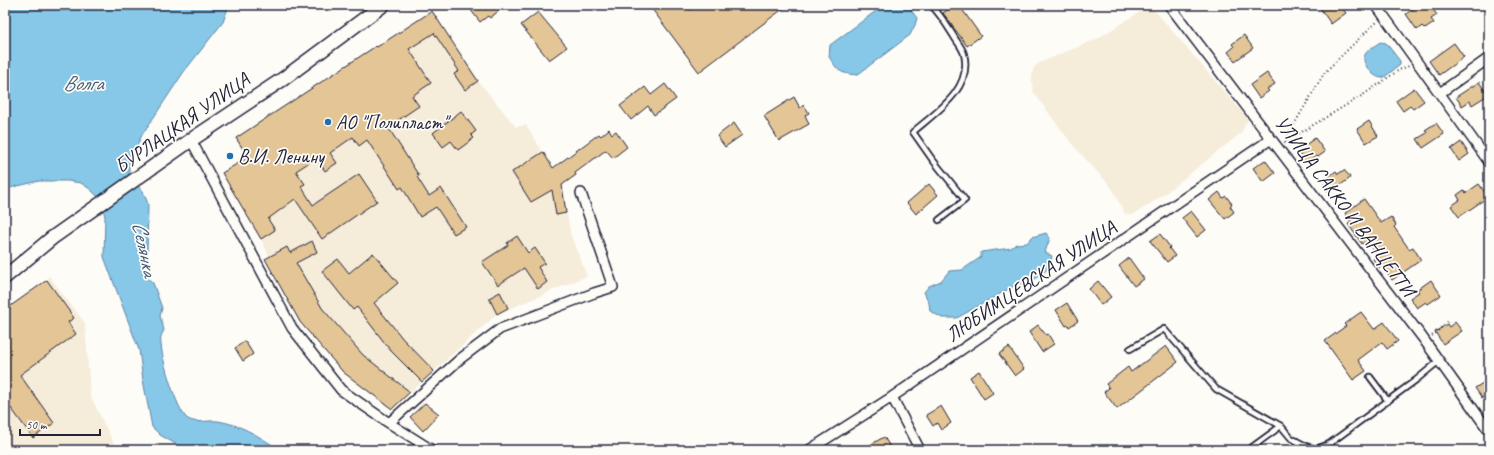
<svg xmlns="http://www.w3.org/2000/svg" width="1494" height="455" font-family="Caveat,sans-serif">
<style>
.built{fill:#f5ecda}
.water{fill:#87c7e8;stroke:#5f85a3}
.building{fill:#e3c596;stroke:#22223b}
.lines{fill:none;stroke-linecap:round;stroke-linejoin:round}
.lane-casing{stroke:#22223b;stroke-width:8}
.street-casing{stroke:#22223b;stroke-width:12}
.secondary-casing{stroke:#22223b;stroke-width:16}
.path{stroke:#22223b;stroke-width:2;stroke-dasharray:1 3;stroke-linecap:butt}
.lane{stroke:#fdfcf7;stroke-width:4.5}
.street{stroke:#fdfcf7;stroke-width:9}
.secondary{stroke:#fdfcf7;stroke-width:13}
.poi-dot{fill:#1f6fb2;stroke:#fdfcf7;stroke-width:1.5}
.labels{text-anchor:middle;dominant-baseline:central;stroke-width:3.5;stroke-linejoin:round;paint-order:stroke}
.poi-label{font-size:20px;fill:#22223b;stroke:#fdfcf7;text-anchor:start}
.street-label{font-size:20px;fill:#22223b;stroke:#fdfcf7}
.water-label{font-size:21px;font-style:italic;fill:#455c78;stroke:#fdfcf7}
</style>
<rect width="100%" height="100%" fill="#fdfcf7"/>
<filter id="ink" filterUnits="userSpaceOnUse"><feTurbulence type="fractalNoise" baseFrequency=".025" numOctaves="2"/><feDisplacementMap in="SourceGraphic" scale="8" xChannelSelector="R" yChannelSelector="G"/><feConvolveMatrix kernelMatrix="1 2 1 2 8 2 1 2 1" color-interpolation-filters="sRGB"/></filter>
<g filter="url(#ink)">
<!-- built -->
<path class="built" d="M1149 6 1155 11 1248 119 1241 133 1159 198 1133 215 1125 214 1112 188 1072 144 1042 104 1033 91 1032 80 1033 69 1037 64 1097 39Z
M432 11 478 81 516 127 526 125 561 183 571 236 587 276 497 314 392 409 343 372 300 322 261 239 222 173 248 157 236 138 376 46 377 47Z
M49 276 85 323 90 395 117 450H5V310L47 280Z"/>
<!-- water -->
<path class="water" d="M5 5H229L223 22 183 73 142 135 129 162V176L143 191 148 204 147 256 140 260 144 275 153 283 162 308 160 316 164 330C163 332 162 334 161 336 158 349 177 413 188 419 196 424 209 420 218 421 241 425 255 434 274 446L276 450H186L160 435 152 427 143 380 139 350 104 257 105 217 103 207 98 197 90 189 81 183 68 181H39L5 189Z
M884 5 908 6 917 18 915 25 910 35 857 75C839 73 839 72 829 57L830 45Z
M1380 42 1386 43 1400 61V65L1383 78C1375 79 1363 66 1364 58 1365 50 1375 46 1380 42Z
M1046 233 1050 238 1045 252 1052 256 1049 268 1035 279 1014 286 957 318H942L930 311 929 303 924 292 929 286 941 281 949 271 962 270 981 257V252L1011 248 1016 244 1027 243 1032 237Z"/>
<!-- building -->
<path class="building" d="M467 5H506L490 18 488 16 480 22Z
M649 5H686L690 10 697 5H788L699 72Z
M954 5H959L981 36 967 46 943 13Z
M1318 5H1340L1346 13 1331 24Z
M1418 5H1430L1437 15 1431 19 1434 23 1425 29 1422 26 1417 30 1406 14Z
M432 11 478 81 465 90 454 74 459 71 434 33 409 49 431 83 412 96 419 106 388 127 419 176 417 177 429 196 441 188 466 227 454 234 436 207 420 217 402 187 399 189 367 140 359 146 353 137 330 153 337 163 325 171 316 158 296 171 305 184 301 186 313 205 359 174 377 201 322 239 295 199 268 219 275 230 261 239 222 173 248 157 236 138 376 46 377 47Z
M538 12 567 47 549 60 521 25Z
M1244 35 1253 48 1235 61 1228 52 1234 47 1232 44Z
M1454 43 1464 57 1439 75 1429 61Z
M1267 73 1275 84 1267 89 1269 91 1259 98 1250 85Z
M1479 82 1488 95 1472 105 1470 101 1462 106 1456 97Z
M665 84 676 99 654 115 648 106 631 120 620 106 645 87 651 95Z
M1414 88 1424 101 1413 109 1410 106 1403 111 1396 101Z
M794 97 800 108 804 105 809 113 805 115 809 124 779 141 764 116Z
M461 111 476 131 471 135 474 138 458 150 451 141 443 147 433 133Z
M1369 121 1378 136 1366 143 1357 129Z
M734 123 742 135 725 147 717 136Z
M1436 123 1444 134 1423 148 1417 139 1427 133 1425 130Z
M609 129 612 134 616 131 627 147 613 158 606 150 575 173 576 175 562 185 566 213 556 215 552 190 531 202 512 172 543 152 553 168 599 134 601 136Z
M1315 138 1325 152 1318 157 1317 156 1306 163 1297 151Z
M1461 142 1469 154 1459 161 1451 149Z
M1265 160 1275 173 1263 182 1253 168Z
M1344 170 1350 177 1349 179 1329 193 1323 185 1331 179 1329 176 1336 171 1338 174Z
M929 184 938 195 916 214 907 203Z
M1479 184 1488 197 1459 217 1451 206 1460 200 1457 195 1464 190 1466 193Z
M1219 192 1223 198 1226 196 1232 204 1230 206 1234 212 1225 219 1209 200Z
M1364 199 1381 223 1391 217 1396 225 1394 227 1409 249 1413 247 1421 260 1392 280 1382 266 1380 268 1373 259 1377 256 1367 241 1362 244 1348 224 1351 222 1345 213Z
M1191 211 1206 230 1197 237 1182 218Z
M1160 234 1170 247 1169 248 1175 256 1167 262 1150 241Z
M517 236 528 253 535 248 545 263 538 267 547 282 538 289 524 268 498 285 482 262 508 245 507 243Z
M312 241 317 252 296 263 322 308 363 355 410 392 392 409 343 372 300 322 265 259 287 247 290 253Z
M373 253 398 283 374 303 403 339 434 371 422 382 391 351 357 307 353 310 322 271 338 259 349 273Z
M1129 258 1144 279 1134 286 1119 266Z
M47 280 74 318 68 322 76 334 20 375 54 423 33 438 11 408 5 413V310Z
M1431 280 1441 295 1428 304 1426 302 1417 308 1410 298 1419 292 1417 290Z
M1098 281 1111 297 1101 305 1089 289Z
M500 292 508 308 497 314 489 298Z
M1067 303 1078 321 1069 327 1068 325 1066 326 1056 310Z
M1361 312 1374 329 1384 322 1398 341 1387 349 1382 342 1358 360 1366 371 1353 380 1325 341 1346 326 1344 324Z
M1455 322 1462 331 1443 344 1435 332 1447 324 1449 327Z
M1038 325 1046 335 1048 334 1054 344 1042 352 1029 332Z
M245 341 253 354 243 361 235 348Z
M1166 346 1178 362 1117 409 1104 392 1109 388 1106 384 1128 367 1131 372Z
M1009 347 1024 369 1015 376 999 354Z
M979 371 993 393 984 399 970 377Z
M1489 379V393L1482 398 1475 388Z
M425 403 439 414 423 431 410 417Z
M941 406 951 423 941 430 937 423 933 426 926 415Z
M884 437 892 450H861Z"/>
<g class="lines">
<defs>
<path id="lane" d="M931 5C940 14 946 24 953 35 956 41 962 47 964 54 973 89 936 112 913 132L932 159 965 200 939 220
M1130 349 1164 329 1216 389 1281 426 1291 438 1306 446 1316 449 1329 444 1416 380 1439 361
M1370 377 1388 401
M1248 450 1281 426"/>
<path id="street" d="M1169 5 1422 337 1489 431
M1376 5 1489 162
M1440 93 1489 58
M191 140 292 328 341 390 389 423 432 450
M892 397 920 450
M389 423 460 359 500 329 594 293 613 287 581 193
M809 450 892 397 1271 139"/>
<path id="secondary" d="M5 277 52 238 191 140 283 79 383 5"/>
</defs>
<!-- lane casing -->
<use href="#lane" class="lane-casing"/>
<!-- street casing -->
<use href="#street" class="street-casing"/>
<!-- secondary casing -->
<use href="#secondary" class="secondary-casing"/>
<!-- path -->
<path class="path" d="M1285 142 1363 95 1399 70 1409 66
M1285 143 1289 133 1325 72 1371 27 1377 22
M1432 336C1438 332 1441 327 1447 322"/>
<!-- lane -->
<use href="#lane" class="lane"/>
<!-- street -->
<use href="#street" class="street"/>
<!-- secondary -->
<use href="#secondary" class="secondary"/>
</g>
</g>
<!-- markers -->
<g class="poi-dot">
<circle cx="328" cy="122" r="4"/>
<circle cx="230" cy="156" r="4"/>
</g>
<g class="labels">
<!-- poi labels -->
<g class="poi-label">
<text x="336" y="122">АО "Полипласт"</text>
<text x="238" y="156">В.И. Ленину</text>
</g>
<!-- street labels -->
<g class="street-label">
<text transform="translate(182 123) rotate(-35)">БУРЛАЦКАЯ УЛИЦА</text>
<text transform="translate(1345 206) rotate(53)">УЛИЦА САККО И ВАНЦЕТТИ</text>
<text transform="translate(1031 281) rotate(-34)">ЛЮБИМЦЕВСКАЯ УЛИЦА</text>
</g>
<!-- water labels -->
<g class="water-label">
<text x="83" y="83">Волга</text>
<text transform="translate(145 249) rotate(78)">Селянка</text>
</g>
</g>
<!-- margin -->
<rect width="1494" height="455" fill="none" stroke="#fdfcf7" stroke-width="20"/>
<rect x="10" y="10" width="1474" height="435" fill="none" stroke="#22223b" stroke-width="1.5" filter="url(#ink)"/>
<!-- scale -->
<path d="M20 429v6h80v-6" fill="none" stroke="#22223b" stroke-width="2"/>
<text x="26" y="429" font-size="12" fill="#22223b" stroke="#fdfcf7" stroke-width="3" paint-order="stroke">50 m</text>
</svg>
